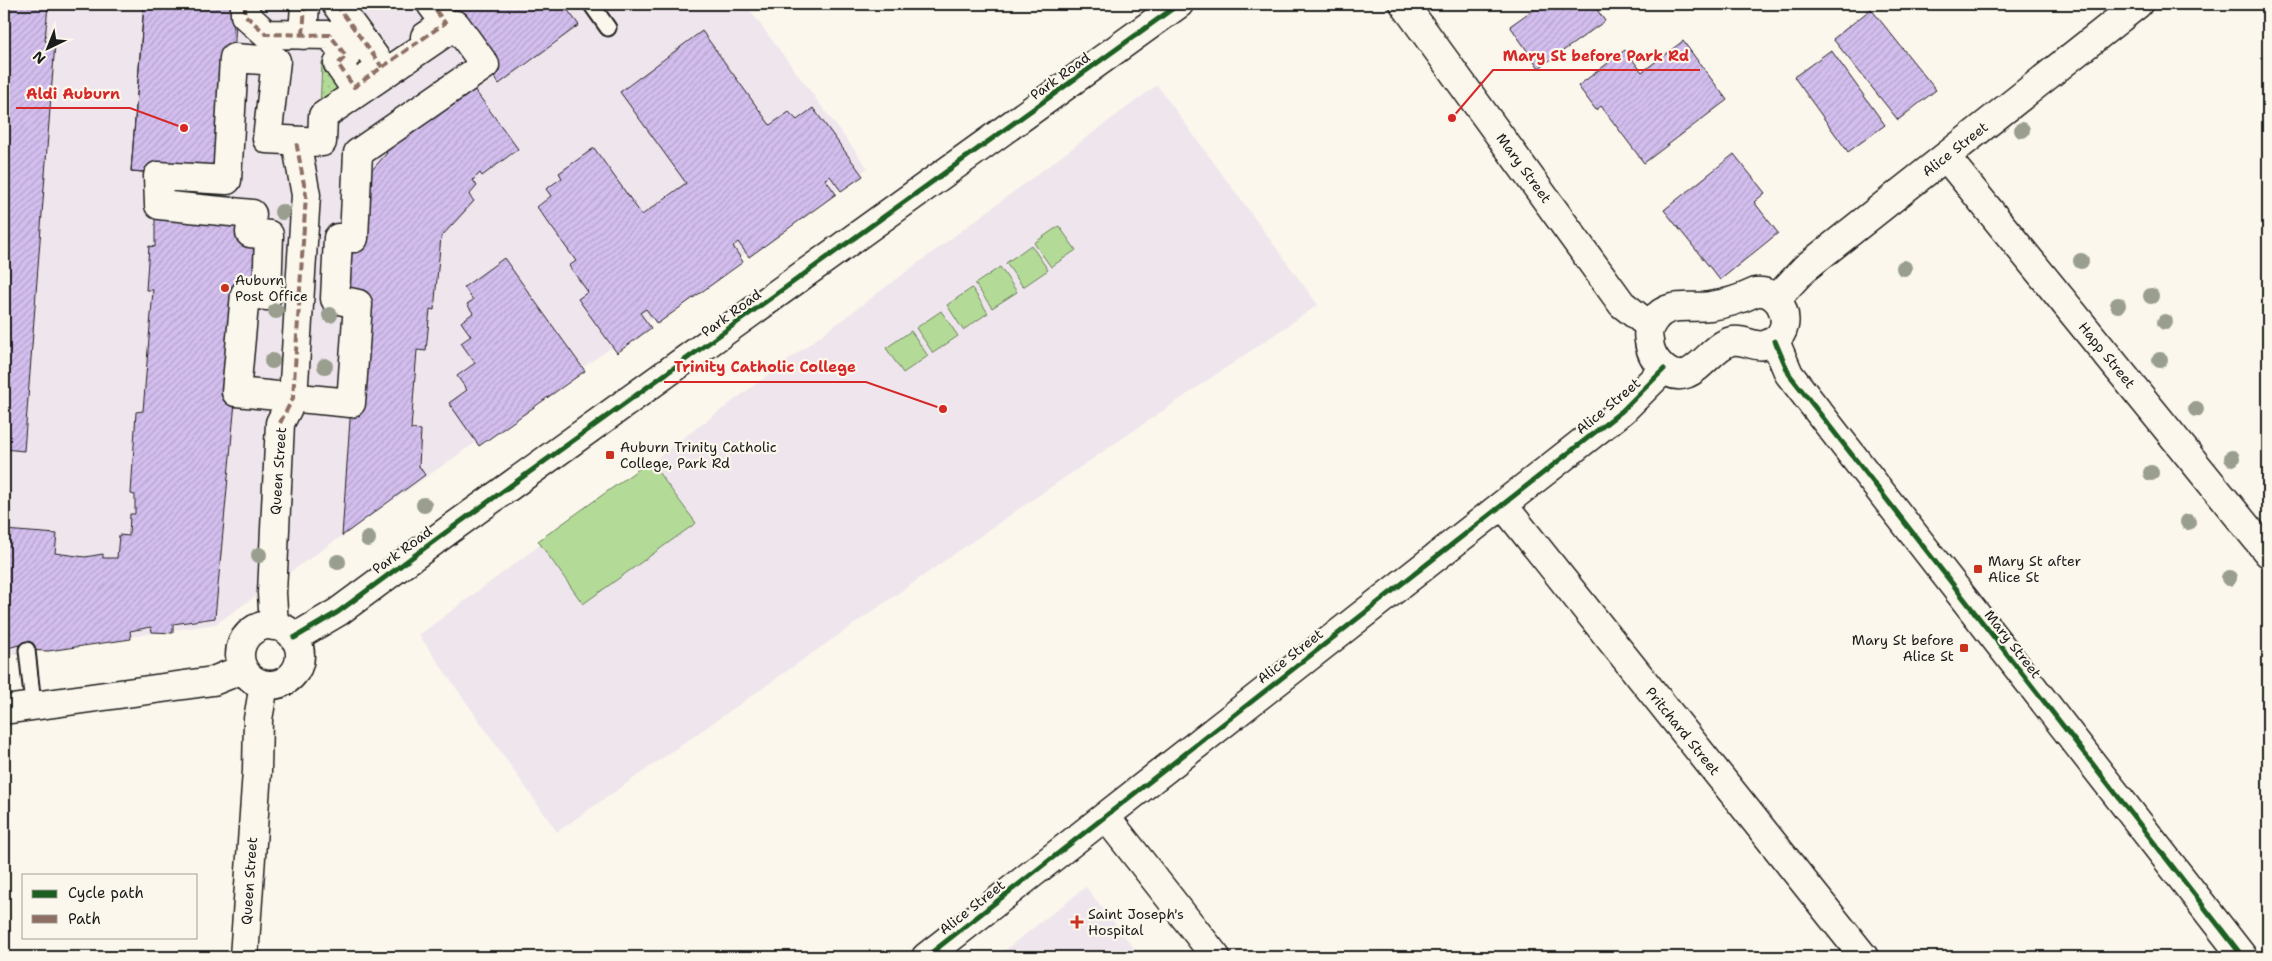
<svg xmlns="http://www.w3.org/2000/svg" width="2272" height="961" font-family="'Shantell Sans',sans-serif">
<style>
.built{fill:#efe6ed}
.park{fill:url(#park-dots);stroke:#687c5a}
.pitch{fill:#b3db97;stroke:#687c5a}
.building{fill:url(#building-hatch);stroke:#1c1c1c}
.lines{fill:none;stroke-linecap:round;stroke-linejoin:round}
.lane-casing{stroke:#1c1c1c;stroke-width:19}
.street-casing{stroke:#1c1c1c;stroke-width:31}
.secondary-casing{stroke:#1c1c1c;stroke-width:31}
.lane{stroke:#fbf7ec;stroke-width:15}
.street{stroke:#fbf7ec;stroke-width:28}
.secondary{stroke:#fbf7ec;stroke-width:28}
.quiet{stroke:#8d6e63;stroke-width:4;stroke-dasharray:8 4;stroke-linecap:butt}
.cycleway-casing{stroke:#fbf7ec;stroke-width:8}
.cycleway{stroke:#1b5e20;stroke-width:5}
.tree{fill:#999e8e}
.poi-dot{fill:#c8321e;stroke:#fbf7ec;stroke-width:2}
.labels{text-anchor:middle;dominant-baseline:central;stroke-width:4.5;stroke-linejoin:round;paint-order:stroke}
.street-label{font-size:14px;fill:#1c1c1c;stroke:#fbf7ec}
.poi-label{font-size:14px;fill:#1c1c1c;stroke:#fbf7ec;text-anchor:start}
.leader{fill:none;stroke:#d62828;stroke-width:2}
.callout-dot{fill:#d62828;stroke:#fbf7ec;stroke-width:2}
.callout-label{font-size:15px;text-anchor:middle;font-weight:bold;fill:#d62828;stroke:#fbf7ec;stroke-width:4.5;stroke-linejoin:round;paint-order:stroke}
</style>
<defs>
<pattern id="park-dots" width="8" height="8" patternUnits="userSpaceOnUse" patternTransform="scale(1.25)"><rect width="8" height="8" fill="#b3db97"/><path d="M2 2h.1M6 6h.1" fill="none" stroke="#99bb82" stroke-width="1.8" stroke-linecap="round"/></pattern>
<pattern id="building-hatch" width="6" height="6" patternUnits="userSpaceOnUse" patternTransform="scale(1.25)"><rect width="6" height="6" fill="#d3beee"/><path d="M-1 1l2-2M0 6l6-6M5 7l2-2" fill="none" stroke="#b5a3cc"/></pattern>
</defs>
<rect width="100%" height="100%" fill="#fbf7ec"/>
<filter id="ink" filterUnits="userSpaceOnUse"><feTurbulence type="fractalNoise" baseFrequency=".02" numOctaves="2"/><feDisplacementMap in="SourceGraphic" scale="10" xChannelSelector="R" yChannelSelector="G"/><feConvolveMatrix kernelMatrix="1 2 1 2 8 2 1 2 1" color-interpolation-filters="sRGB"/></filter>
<g filter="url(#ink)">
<!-- built -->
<path class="built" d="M4 4H745L868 168 216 624 4 656Z
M1157 85 1318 305 1013 513 557 832 419 635Z
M1086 887 1141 957H996Z"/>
<!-- park -->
<path class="park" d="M332 61 349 91 320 110 322 62Z"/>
<!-- pitch -->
<path class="pitch" d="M1059 226 1076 250 1051 267 1034 243Z
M1031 245 1048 270 1023 287 1006 263Z
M1000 267 1017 292 992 308 975 284Z
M972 288 988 313 963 330 947 305Z
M941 311 958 336 933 353 916 328Z
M911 331 928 356 903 373 886 348Z
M650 461 696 523 583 604 538 541Z"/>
<!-- building -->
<path class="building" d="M4 4H48L45 41 55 43 24 451 4 449Z
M144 4H235L222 178 131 171Z
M144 4H237L227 180 131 171Z
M441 4H563L579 25 499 84Z
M1541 4H1593L1605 21 1539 68 1510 26Z
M1871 9 1936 90 1898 120 1833 39Z
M702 31 770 125 789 112 797 120 813 108 863 176 841 191 830 176 825 179 836 194 749 257 738 242 733 246 743 262 657 324 646 309 640 313 651 328 617 353 578 299 588 292 569 266 576 261 537 207 551 196 546 189 562 178 559 173 594 148 642 215 686 183 620 92Z
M1683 41 1727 100 1644 163 1601 106 1596 110 1578 86 1625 50 1642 72Z
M1831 50 1885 125 1848 152 1794 77Z
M474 89 518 149 482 176 480 173 473 180 477 186 469 195 474 201 441 237 434 310 430 309 426 351 417 350 411 429 421 430 419 466 425 475 342 536 358 304 335 299 357 187 387 153 383 150 444 94 454 104Z
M1734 154 1765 193 1754 202 1778 233 1720 280 1664 210Z
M155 208 252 214 269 235 267 296 245 294 215 618 173 624V633L152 632 151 627 130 631 131 639 48 651 19 650V645L4 649V530L57 534 55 553 85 557 103 554V558H117L119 535 129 536 130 514H135V495L131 494 136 412 143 411 153 290H146L149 246 155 247Z
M504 258 585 371 479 446 449 403 467 390 457 376 475 363 461 343 471 336 461 322 473 313 467 304 473 300 464 287Z"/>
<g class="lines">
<defs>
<path id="lane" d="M591 4 608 28
M27 650 33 704"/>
<path id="street" d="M245 4V15L266 34 330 35 346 56 338 64 354 87 375 72
M336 4 382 67
M1404 4 1622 304 1650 326
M456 25 485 65 358 153 354 238H338L335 299 358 304 351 403 236 392 245 294 267 296 269 235 250 233 252 214 159 205 158 176 227 180 234 58 276 61 267 139 322 142 323 116Z
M303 35 305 4
M425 37 445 23 431 4
M1946 157 2268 553
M1756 292C1781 289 1795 325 1775 340 1757 353 1748 338 1732 341 1708 346 1690 394 1662 367 1654 359 1650 352 1649 341 1647 332 1649 327 1654 320 1668 301 1689 309 1710 306 1727 304 1741 299 1756 292Z
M1776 299 1805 268 2138 4
M1775 341 1789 374 2243 957
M1503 505 1864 957
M274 626 272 593 280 423 293 398 306 195 296 141
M1106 817 1216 957
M926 957 1622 411 1664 369"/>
<path id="secondary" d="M240 655a30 30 0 1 1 60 0a30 30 0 1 1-60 0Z
M294 638 338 612 449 530 1179 4
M4 710 213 681 243 669
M244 957 257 771 258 719 264 685"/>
</defs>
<!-- lane casing -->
<use href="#lane" class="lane-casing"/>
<!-- street casing -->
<use href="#street" class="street-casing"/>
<!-- secondary casing -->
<use href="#secondary" class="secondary-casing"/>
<!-- lane -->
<use href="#lane" class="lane"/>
<!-- street -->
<use href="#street" class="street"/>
<!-- secondary -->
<use href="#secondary" class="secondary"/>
<!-- quiet -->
<path class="quiet" d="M245 4V15L266 34 330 35 346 56 338 64 354 87 445 23 431 4
M336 4 382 67
M303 35 305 4
M280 423 293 398 306 195 296 141"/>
<defs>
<path id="cycleway" d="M1775 341 1789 374 2243 957
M294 638 338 612 449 530 1179 4
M926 957 1622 411 1664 369"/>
</defs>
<!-- cycleway casing -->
<use href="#cycleway" class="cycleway-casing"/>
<!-- cycleway -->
<use href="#cycleway" class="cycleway"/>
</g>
<!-- trees -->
<g class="tree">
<circle cx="2022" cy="130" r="8"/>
<circle cx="282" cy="212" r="8"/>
<circle cx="2081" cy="261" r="8"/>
<circle cx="1904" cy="268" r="8"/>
<circle cx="2151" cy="296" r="8"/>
<circle cx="2118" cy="305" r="8"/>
<circle cx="276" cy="311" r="8"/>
<circle cx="330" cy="315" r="8"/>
<circle cx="2165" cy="322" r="8"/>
<circle cx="2160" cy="360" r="8"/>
<circle cx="272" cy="361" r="8"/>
<circle cx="325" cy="366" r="8"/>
<circle cx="2196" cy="409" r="8"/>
<circle cx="2232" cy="458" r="8"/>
<circle cx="2151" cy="473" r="8"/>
<circle cx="424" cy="505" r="8"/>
<circle cx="2188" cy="522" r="8"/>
<circle cx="368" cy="539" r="8"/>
<circle cx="259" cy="555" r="8"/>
<circle cx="338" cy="562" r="8"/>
<circle cx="2229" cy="578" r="8"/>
</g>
</g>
<!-- markers -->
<g class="poi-dot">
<circle cx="225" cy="288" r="5"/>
<rect x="605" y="450" width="10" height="10" rx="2.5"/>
<rect x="1973" y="564" width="10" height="10" rx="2.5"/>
<rect x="1959" y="643" width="10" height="10" rx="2.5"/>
<path d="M1074.5 914.5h5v5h5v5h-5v5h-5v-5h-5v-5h5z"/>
</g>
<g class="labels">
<!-- street labels -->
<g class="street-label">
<text transform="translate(1060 76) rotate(-36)">Park Road</text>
<text transform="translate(1955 149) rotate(-38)">Alice Street</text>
<text transform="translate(1524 168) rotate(54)">Mary Street</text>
<text transform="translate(731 313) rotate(-36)">Park Road</text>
<text transform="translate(2107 355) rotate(51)">Happ Street</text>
<text transform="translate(1608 406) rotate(-40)">Alice Street</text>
<text transform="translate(278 471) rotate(-86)">Queen Street</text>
<text transform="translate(402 550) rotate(-36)">Park Road</text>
<text transform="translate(2013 644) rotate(52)">Mary Street</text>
<text transform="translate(1290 656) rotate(-38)">Alice Street</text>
<text transform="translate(1683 731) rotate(51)">Pritchard Street</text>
<text transform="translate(249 881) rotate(-86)">Queen Street</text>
<text transform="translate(972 907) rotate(-38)">Alice Street</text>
</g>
<!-- poi labels -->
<g class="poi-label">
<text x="235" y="280">Auburn<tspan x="235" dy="16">Post Office</tspan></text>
<text x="620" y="447">Auburn Trinity Catholic<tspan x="620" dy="16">College, Park Rd</tspan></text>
<text x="1988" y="561">Mary St after<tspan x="1988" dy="16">Alice St</tspan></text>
<text x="1954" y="640" text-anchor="end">Mary St before<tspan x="1954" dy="16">Alice St</tspan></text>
<text x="1088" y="914">Saint Joseph's<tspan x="1088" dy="16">Hospital</tspan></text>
</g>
</g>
<!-- callouts -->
<path class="leader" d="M1452 118L1493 70H1700M184 128L130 108H16M943 409L866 382H664"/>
<g class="callout-dot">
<circle cx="1452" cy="118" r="5"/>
<circle cx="184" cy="128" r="5"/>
<circle cx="943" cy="409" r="5"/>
</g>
<g class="callout-label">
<text x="1596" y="61">Mary St before Park Rd</text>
<text x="73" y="99">Aldi Auburn</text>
<text x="765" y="372">Trinity Catholic College</text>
</g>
<!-- margin -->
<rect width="2272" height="961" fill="none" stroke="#fbf7ec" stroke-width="20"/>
<rect x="10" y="10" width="2252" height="941" fill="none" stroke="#1c1c1c" stroke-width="2" filter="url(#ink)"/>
<!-- legend -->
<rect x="22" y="874" width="175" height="65" fill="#fbf7ec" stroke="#a29f99"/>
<rect x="32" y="890" width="25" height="8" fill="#1b5e20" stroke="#a29f99"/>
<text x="68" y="898" font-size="15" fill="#1c1c1c">Cycle path</text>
<rect x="32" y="915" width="25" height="8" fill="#8d6e63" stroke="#a29f99"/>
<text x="68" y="924" font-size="15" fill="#1c1c1c">Path</text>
<!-- north arrow -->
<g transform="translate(48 48) rotate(223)" stroke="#fbf7ec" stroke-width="4" paint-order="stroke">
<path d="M0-4L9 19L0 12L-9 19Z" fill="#1c1c1c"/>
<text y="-8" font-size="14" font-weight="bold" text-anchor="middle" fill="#1c1c1c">N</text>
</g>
</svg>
